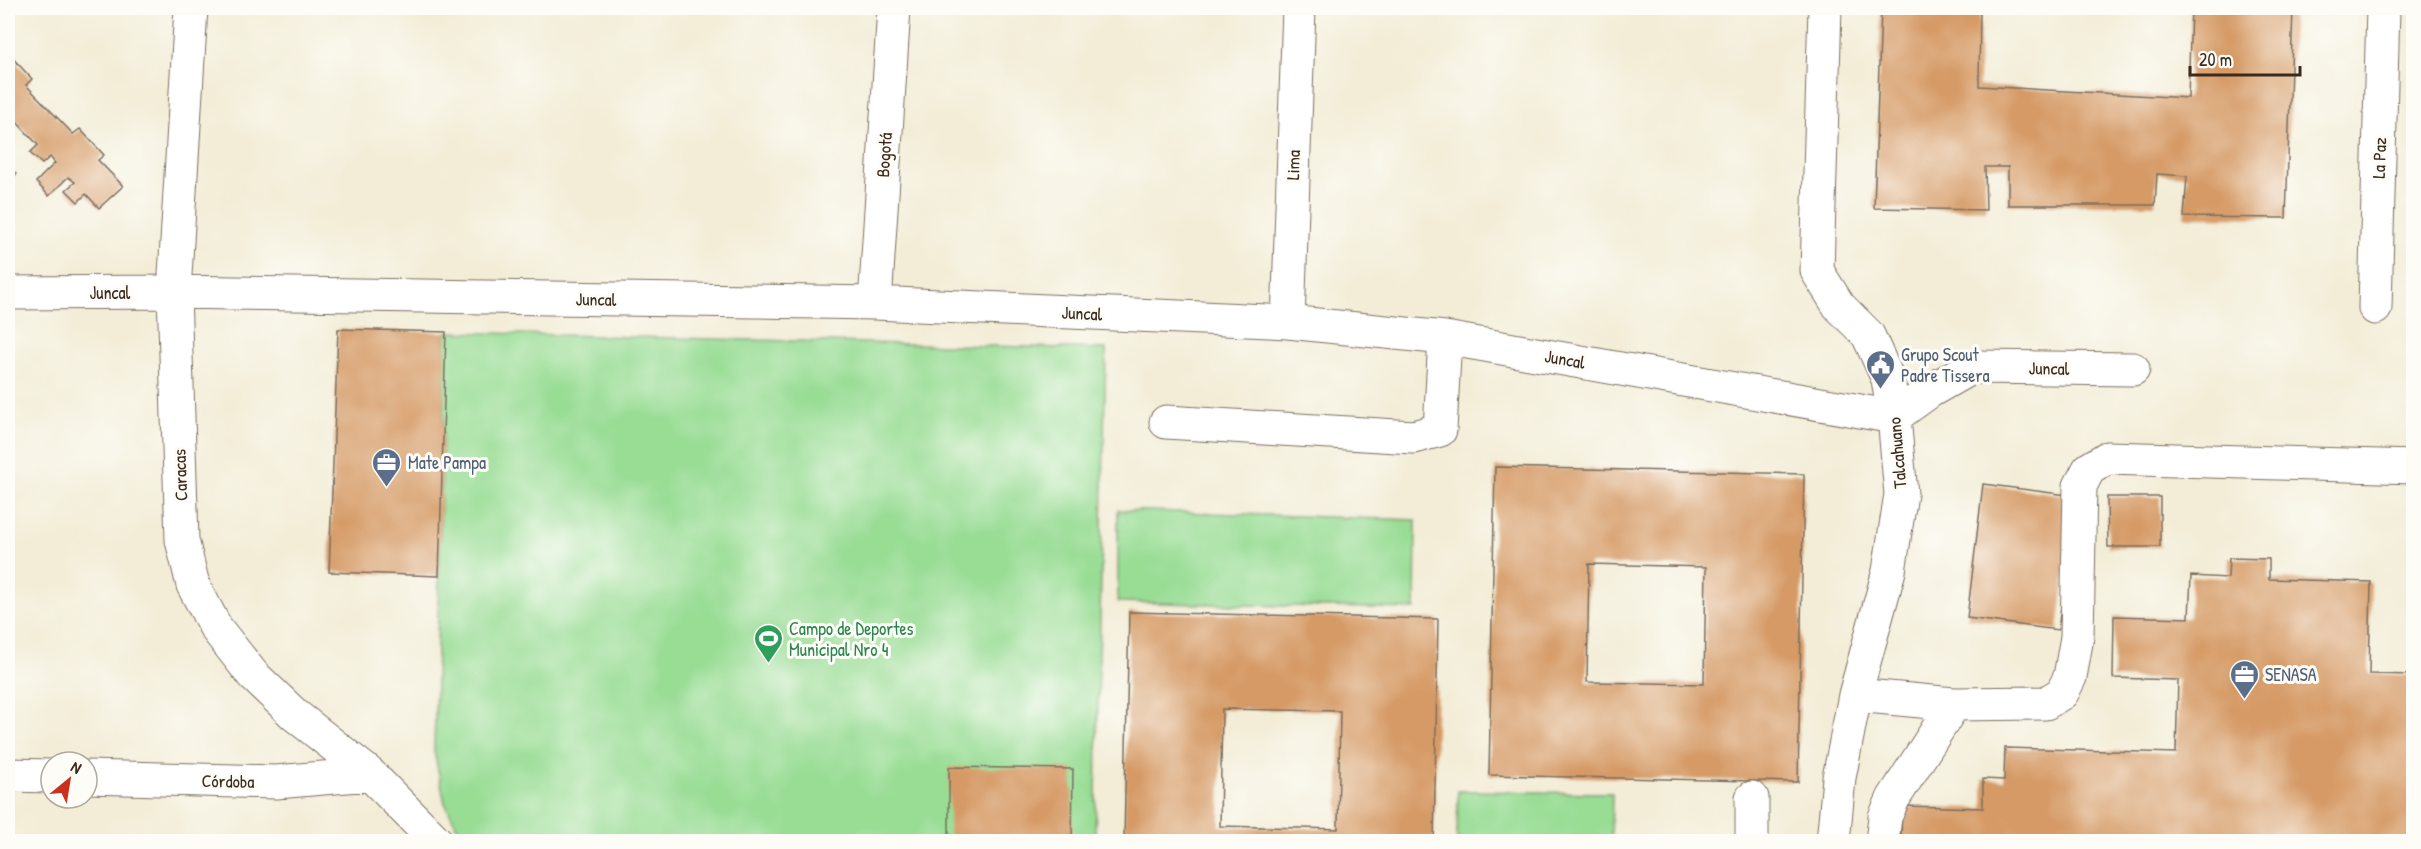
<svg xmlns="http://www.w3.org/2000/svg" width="2421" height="849" font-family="'Patrick Hand',sans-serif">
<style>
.green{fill:#99dd95;stroke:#6a845a;stroke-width:1.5}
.building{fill:#d59a65;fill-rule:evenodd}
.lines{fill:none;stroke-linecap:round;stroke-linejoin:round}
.minor-casing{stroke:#7b6e5f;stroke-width:35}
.minor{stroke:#fff;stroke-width:33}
.labels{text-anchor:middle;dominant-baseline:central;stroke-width:6;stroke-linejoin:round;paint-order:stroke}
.street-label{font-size:18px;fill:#3b2a1e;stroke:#fdfcf7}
.service-label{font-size:18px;fill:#4e5e75;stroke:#fdfcf7;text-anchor:start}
.leisure-label{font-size:18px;fill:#27864d;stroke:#fdfcf7;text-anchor:start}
</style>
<rect width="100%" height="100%" fill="#fdfcf7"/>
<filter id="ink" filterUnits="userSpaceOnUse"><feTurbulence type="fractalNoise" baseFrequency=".0167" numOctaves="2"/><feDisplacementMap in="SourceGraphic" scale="12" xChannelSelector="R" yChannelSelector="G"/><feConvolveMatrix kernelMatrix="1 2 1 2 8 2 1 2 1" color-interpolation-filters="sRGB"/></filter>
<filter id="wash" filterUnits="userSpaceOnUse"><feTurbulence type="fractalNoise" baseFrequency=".008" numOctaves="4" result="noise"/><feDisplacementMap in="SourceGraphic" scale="24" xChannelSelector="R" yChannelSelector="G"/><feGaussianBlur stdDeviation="1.35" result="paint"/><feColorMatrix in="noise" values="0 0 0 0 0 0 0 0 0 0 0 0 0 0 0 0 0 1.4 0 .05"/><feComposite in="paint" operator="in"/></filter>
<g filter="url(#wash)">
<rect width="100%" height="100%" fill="#f3edd7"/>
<!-- green -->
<path class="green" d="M446 332 1106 349 1095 841H464L445 803 434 751Z
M1118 510 1416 520 1415 609 1118 602Z
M1458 791 1612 793 1611 841H1457Z"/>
<g id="blocks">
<!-- building -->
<path class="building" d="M1881 8H1980L1979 86 2188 98 2191 8H2293L2286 218 2184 217 2187 176 2157 174 2155 205H2008V167H1985L1986 210 1874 208Z
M8 53 32 79 26 85 73 134 80 129 104 155 98 160 123 186 99 208 86 194 78 202 66 190 75 182 68 177 49 196 36 182 55 163 50 157 42 164 30 153 38 145 14 119 8 125Z
M8 165 16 174 8 182Z
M338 329 446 332 439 576 329 572Z
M1495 467 1804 474 1798 782 1489 775ZM1589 564 1706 567 1704 684 1587 682Z
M1983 484 2075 496 2058 630 1967 618Z
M2107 497H2160V547H2108Z
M2229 558 2269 559V579L2371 582 2369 674 2414 675V842H1901L1902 806 1983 808V779L2004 780 2005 748 2176 753 2178 680 2113 678 2114 616 2189 618 2191 576 2228 578Z
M1129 612 1438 619 1434 842H1124ZM1222 709 1340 711 1338 829 1220 826Z
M949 767 1073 769 1072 842H949Z"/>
</g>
</g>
<g filter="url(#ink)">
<use href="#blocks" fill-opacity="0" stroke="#7b6e5f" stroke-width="1.5"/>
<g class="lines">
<defs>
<path id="minor" d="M191 8 174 292 182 540 193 585 216 628 253 675 295 715 370 774 437 842
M1825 8 1817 271 1839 306 1868 335 1888 379 1894 417 1901 494 1889 571 1855 695 1839 778 1833 842
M8 293 174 292 875 303 1288 322 1445 338 1894 417 1930 391 1972 367 2133 369
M875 303 894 8
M2375 308 2383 8
M1288 322 1299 8
M1166 422 1413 437 1440 430 1445 338
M1855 695 1954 704 2046 703 2062 693 2070 677 2077 637 2080 486 2089 469 2107 458 2414 467
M8 775 51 776
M87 777 276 782 370 774
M1752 798V842
M1882 842 1885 817 1893 799 1954 704"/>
</defs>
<!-- minor casing -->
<use href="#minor" class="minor-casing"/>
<!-- minor -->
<use href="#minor" class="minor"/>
</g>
</g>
<!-- icons -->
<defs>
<symbol id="civic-pin" viewBox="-11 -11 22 30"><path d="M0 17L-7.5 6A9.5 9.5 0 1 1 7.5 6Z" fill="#5c6f8a" stroke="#fdfcf7"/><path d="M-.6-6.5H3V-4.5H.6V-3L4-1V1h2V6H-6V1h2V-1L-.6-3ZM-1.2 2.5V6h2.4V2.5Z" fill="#fff"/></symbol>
<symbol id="office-pin" viewBox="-11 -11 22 30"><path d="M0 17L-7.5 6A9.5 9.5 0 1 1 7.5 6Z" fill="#5c6f8a" stroke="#fdfcf7"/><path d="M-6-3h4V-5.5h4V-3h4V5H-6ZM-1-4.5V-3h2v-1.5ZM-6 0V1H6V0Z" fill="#fff"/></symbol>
<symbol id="stadium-pin" viewBox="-11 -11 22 30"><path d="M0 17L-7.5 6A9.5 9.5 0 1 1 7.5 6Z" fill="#2e9e5b" stroke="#fdfcf7"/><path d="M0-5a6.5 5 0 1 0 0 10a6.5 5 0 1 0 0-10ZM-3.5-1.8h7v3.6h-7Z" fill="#fff"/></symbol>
</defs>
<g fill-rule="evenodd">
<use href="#civic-pin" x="1864" y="348" width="33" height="45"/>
<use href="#office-pin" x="370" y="446" width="33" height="45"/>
<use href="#stadium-pin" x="752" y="622" width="33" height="45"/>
<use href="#office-pin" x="2228" y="658" width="33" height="45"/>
</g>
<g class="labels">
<!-- street labels -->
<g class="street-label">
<text transform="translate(884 155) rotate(-86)">Bogotá</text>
<text transform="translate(2379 158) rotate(-88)">La Paz</text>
<text transform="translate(1293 165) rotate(-88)">Lima</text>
<text x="110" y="292">Juncal</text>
<text transform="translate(596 299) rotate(1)">Juncal</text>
<text transform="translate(1082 313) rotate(3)">Juncal</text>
<text transform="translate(1565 359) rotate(10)">Juncal</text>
<text transform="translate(2049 368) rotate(1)">Juncal</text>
<text transform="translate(1897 453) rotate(-95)">Talcahuano</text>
<text transform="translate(180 475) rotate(-92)">Caracas</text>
<text transform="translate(228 781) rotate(1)">Córdoba</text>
</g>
<!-- service labels -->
<g class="service-label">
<text x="1901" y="354">Grupo Scout<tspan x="1901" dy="21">Padre Tissera</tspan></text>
<text x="408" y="462">Mate Pampa</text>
<text x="2265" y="674">SENASA</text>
</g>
<!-- leisure labels -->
<g class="leisure-label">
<text x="789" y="628">Campo de Deportes<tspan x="789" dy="21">Municipal Nro 4</tspan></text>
</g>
</g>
<!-- margin -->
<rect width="2421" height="849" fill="none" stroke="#fdfcf7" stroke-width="30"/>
<!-- north arrow -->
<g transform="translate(69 780) rotate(30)"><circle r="28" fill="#fdfcf7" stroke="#afa8a0" stroke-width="1.5"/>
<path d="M0-4.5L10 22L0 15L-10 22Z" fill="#c8321e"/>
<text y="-9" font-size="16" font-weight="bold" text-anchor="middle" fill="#3b2a1e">N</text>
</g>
<!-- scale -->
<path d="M2190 66v9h110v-9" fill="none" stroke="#3b2a1e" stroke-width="3"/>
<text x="2199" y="66" font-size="18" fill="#3b2a1e" stroke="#fdfcf7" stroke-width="4.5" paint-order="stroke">20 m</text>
</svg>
